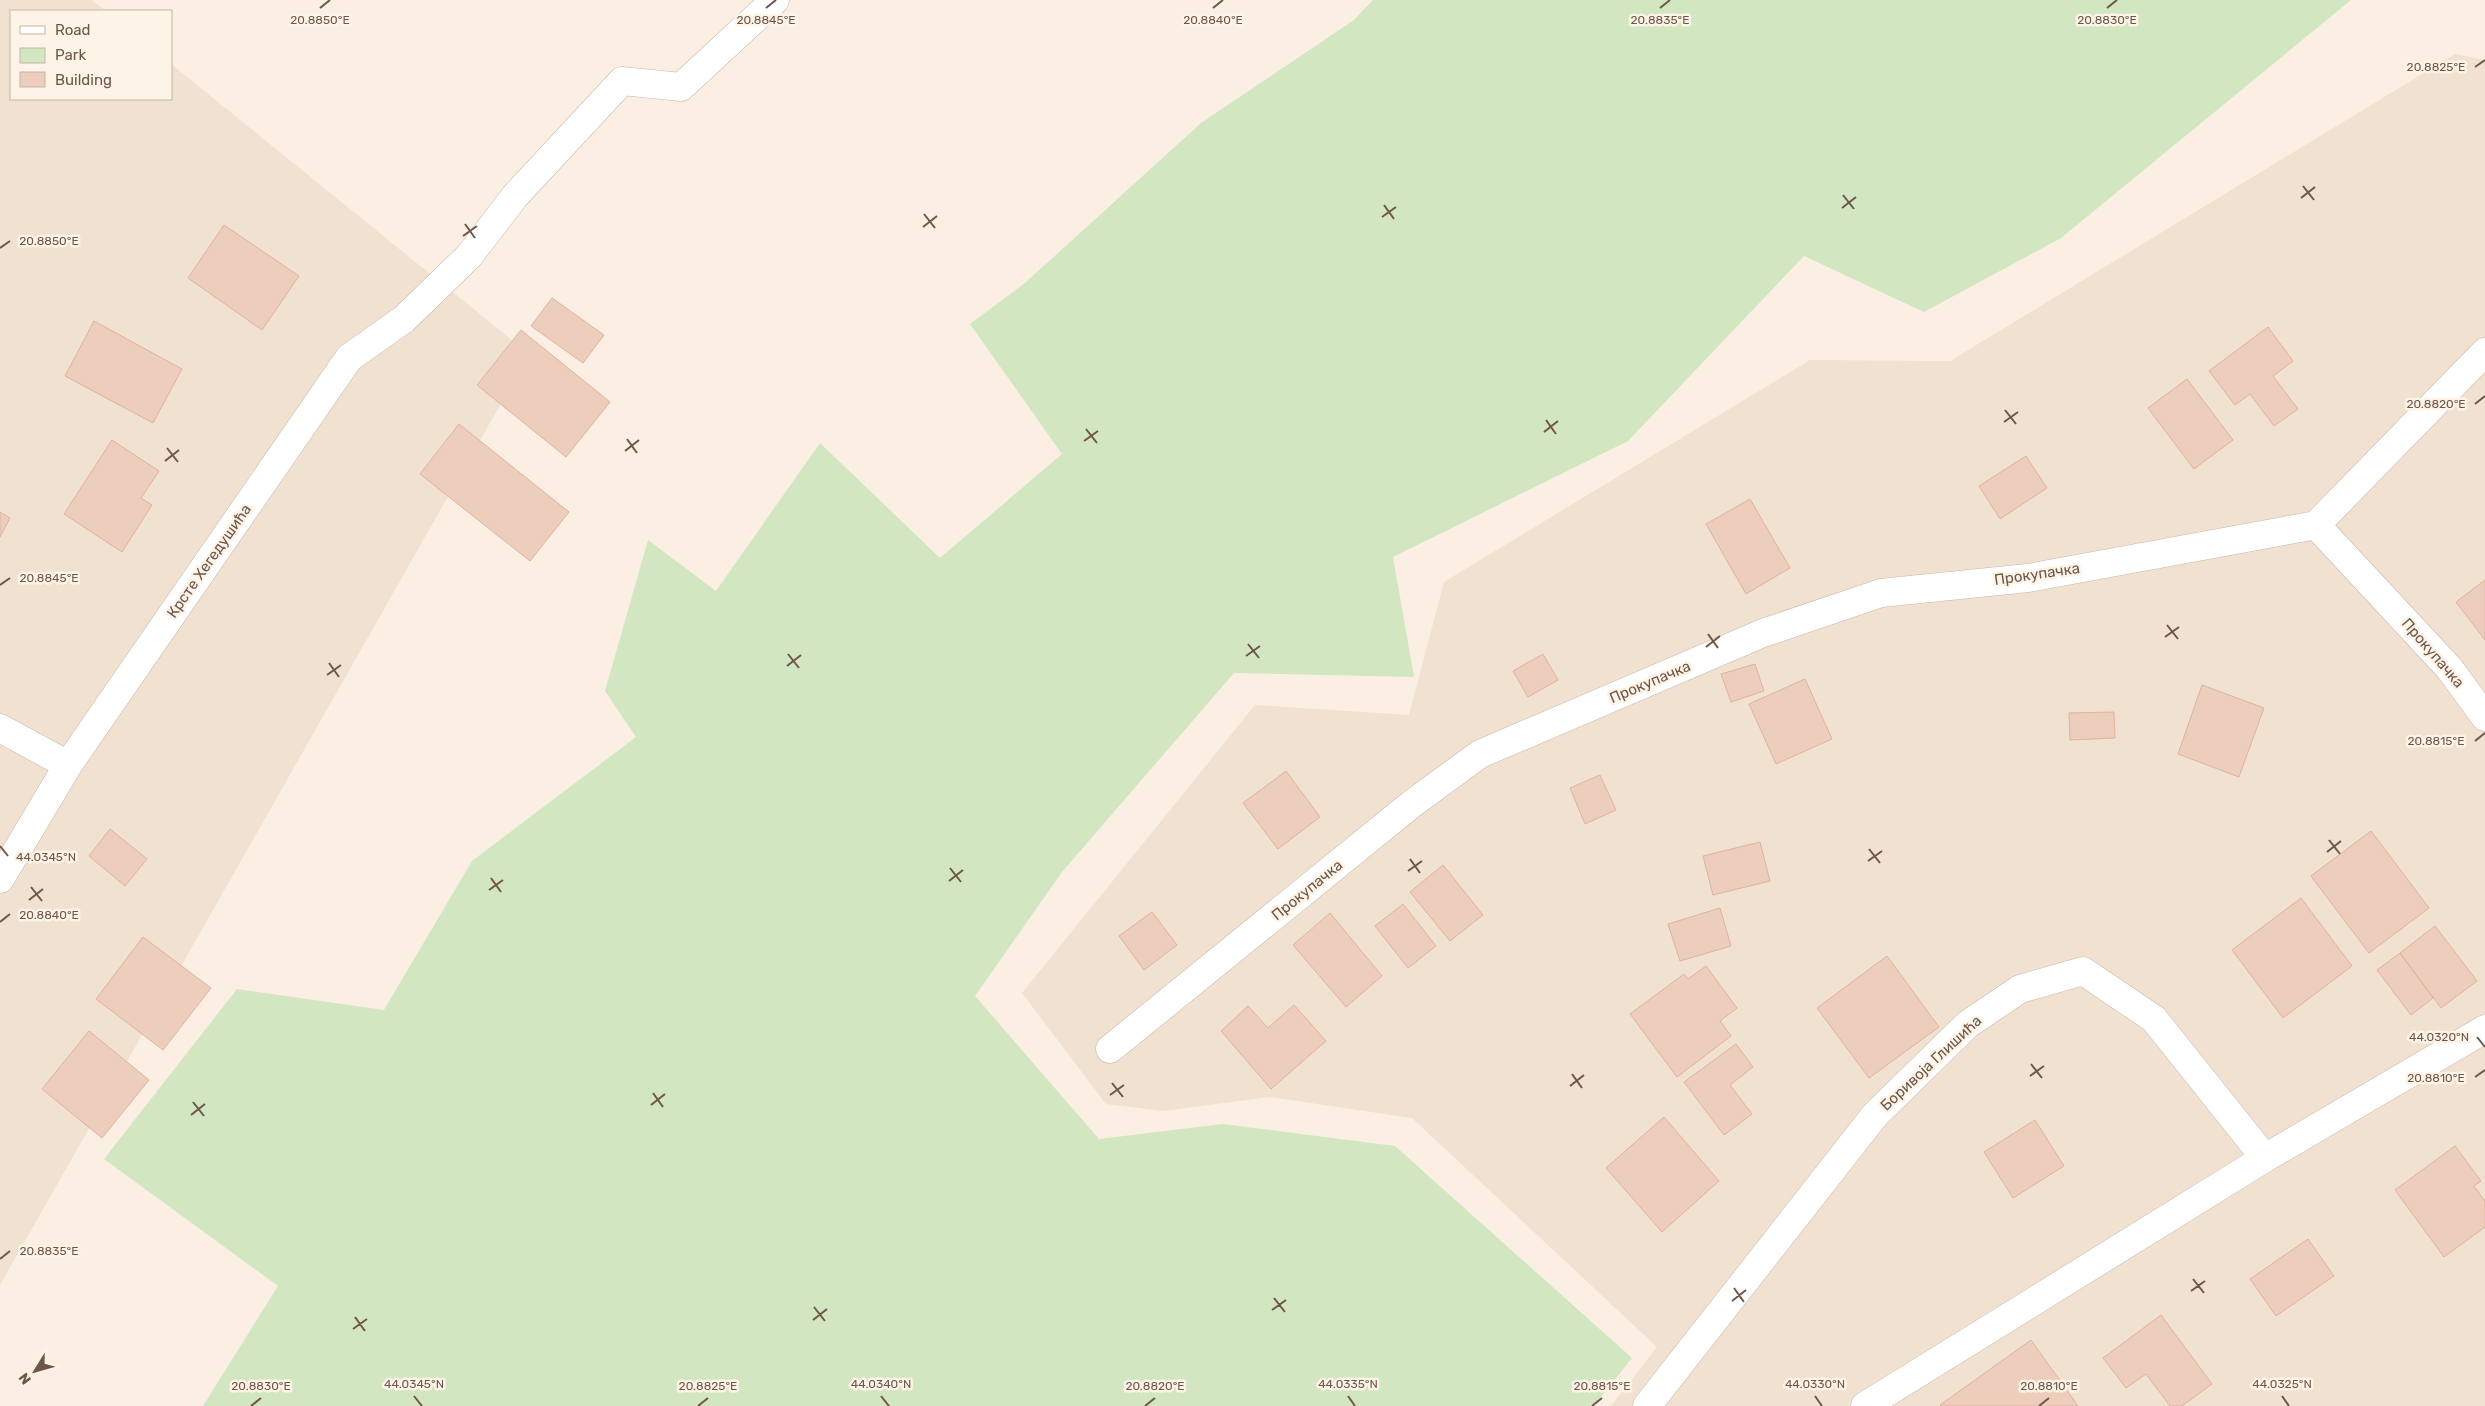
<svg xmlns="http://www.w3.org/2000/svg" width="2485" height="1406" font-family="Rubik,sans-serif">
<style>
.residential{fill:#f1e1d1}
.green{fill:#d2e6c2}
.building{fill:#edcdbb;stroke:#dfb39d}
.lines{fill:none;stroke-linecap:round;stroke-linejoin:round}
.minor-casing{stroke:#c9b7a9;stroke-width:29}
.minor{stroke:#fff;stroke-width:28}
.ticks{fill:none;stroke:#6f564a;stroke-width:2}
.labels{text-anchor:middle;dominant-baseline:central;stroke-width:5;stroke-linejoin:round;paint-order:stroke}
.street-label{font-size:15px;fill:#6f564a;stroke:#fdf4e7}
.ticks-label{font-size:12px;text-anchor:middle;fill:#6f564a;stroke:#fdf4e7;stroke-width:5;stroke-linejoin:round;paint-order:stroke}
</style>
<rect width="100%" height="100%" fill="#faefe2"/>
<!-- residential -->
<path class="residential" d="M0 0H92L106 11H11V99H171V64L529 354 0 1285Z
M2455 54 2485 60V1406H1611L1657 1347 1412 1118 1270 1097 1163 1111 1106 1104 1022 993 1255 705 1409 715 1444 582 1810 360 1950 361Z"/>
<!-- green -->
<path class="green" d="M1373 0H2351L2061 238 1924 312 1804 256 1628 441 1393 557 1414 677 1234 673 1062 872 975 996 1099 1139 1223 1124 1395 1146 1632 1358 1594 1406H203L278 1286 104 1159 237 989 384 1010 472 861 636 737 605 691 648 540 716 591 820 443 940 558 1062 454 970 324 1025 283 1201 123 1354 20Z"/>
<!-- building -->
<path class="building" d="M224 225 299 276 262 330 188 278Z
M552 298 604 335 583 363 531 326Z
M94 321 182 369 153 423 65 376Z
M2268 327 2293 361 2273 376 2298 409 2274 426 2250 394 2235 405 2209 371Z
M521 330 610 402 566 457 477 385Z
M2187 379 2233 440 2194 469 2148 408Z
M459 424 569 512 530 561 420 474Z
M112 440 159 471 141 498 152 505 122 552 64 514Z
M2026 456 2047 488 2000 519 1979 486Z
M1750 499 1790 568 1746 594 1706 524Z
M0 512 10 518 0 537Z
M2485 580V640L2456 602Z
M1543 654 1558 680 1528 697 1513 671Z
M1755 664 1764 691 1731 702 1721 674Z
M1805 679 1832 739 1776 764 1749 704Z
M2202 685 2264 708 2239 777 2178 754Z
M2114 712 2115 738 2070 740 2069 713Z
M1286 771 1320 817 1278 849 1243 803Z
M1600 775 1616 810 1585 824 1570 788Z
M110 829 147 859 125 886 89 856Z
M2371 831 2429 908 2369 953 2311 876Z
M1760 842 1770 881 1713 895 1703 856Z
M1443 865 1483 915 1450 941 1410 892Z
M2301 898 2352 966 2283 1018 2232 950Z
M1403 904 1436 946 1408 968 1375 926Z
M1720 908 1731 946 1680 961 1668 924Z
M1152 912 1177 945 1144 970 1119 936Z
M1330 913 1382 976 1346 1007 1293 945Z
M2435 926 2477 981 2441 1008 2400 953Z
M143 937 211 988 163 1050 96 999Z
M2400 953 2433 998 2411 1015 2377 970Z
M1887 956 1939 1027 1869 1078 1817 1008Z
M1706 966 1737 1008 1720 1021 1731 1036 1677 1077 1630 1014 1684 974 1688 979Z
M1294 1005 1326 1041 1271 1089 1221 1031 1248 1006 1268 1028Z
M89 1031 149 1080 102 1138 42 1089Z
M1736 1044 1753 1067 1730 1085 1752 1114 1724 1135 1684 1082Z
M1664 1117 1719 1181 1662 1232 1606 1168Z
M2035 1120 2064 1166 2013 1198 1984 1152Z
M2455 1146 2481 1181 2474 1186 2485 1201V1227L2444 1257 2395 1190Z
M2308 1239 2334 1276 2276 1316 2250 1279Z
M2161 1315 2212 1384 2182 1406H2170L2146 1374 2126 1388 2103 1358Z
M2031 1340 2078 1406H1941L1940 1405Z"/>
<g class="lines">
<defs>
<path id="minor" d="M2316 525 2485 352
M0 728 68 765 0 879
M68 765 349 358 404 319 469 256 515 196 622 81 681 87 775 0
M1110 1049 1413 803 1480 754 1763 633 1881 593 2028 578 2316 525 2449 668 2485 717
M1647 1406 1875 1115 1968 1024 2020 989 2083 971 2154 1019 2265 1158 2485 1029
M1865 1406 2265 1158"/>
</defs>
<!-- minor casing -->
<use href="#minor" class="minor-casing"/>
<!-- minor -->
<use href="#minor" class="minor"/>
</g>
<!-- ticks -->
<path class="ticks" d="M320 8 330 0M766 8 776 0M1213 8 1223 0M1660 8 1670 0M2107 8 2117 0M2475 67 2485 60M2303 186 2314 200M1843 195 1854 209M2301 198 2315 187M1384 205 1394 219M1842 208 1856 197M924 214 935 228M1382 217 1396 207M465 224 475 238M923 227 937 216M463 236 477 226M0 248 10 241M2475 404 2485 396M2005 410 2016 424M1546 420 1556 434M2004 422 2018 412M1086 429 1097 443M1544 432 1558 421M627 439 637 453M1084 441 1098 431M167 448 178 462M625 451 639 440M165 461 179 450M0 585 10 578M2167 625 2178 639M1708 634 1718 648M2165 637 2179 627M1248 644 1259 658M1706 647 1720 636M788 654 799 668M1246 656 1260 646M329 663 339 677M787 666 801 655M327 675 341 665M2475 741 2485 733M2329 840 2340 854M0 846 8 856M1869 849 1880 863M2327 852 2341 841M1410 859 1420 873M1868 861 1882 851M950 868 961 882M1408 871 1422 861M491 878 501 892M949 881 963 870M31 887 42 901M489 890 503 880M29 900 43 889M0 922 10 914M2477 1037 2485 1047M2031 1064 2042 1078M1572 1074 1582 1088M2030 1076 2044 1066M2475 1077 2485 1070M1112 1083 1123 1097M1570 1086 1584 1075M653 1093 663 1107M1110 1095 1124 1085M193 1102 204 1116M651 1105 665 1094M191 1115 205 1104M0 1259 10 1251M2193 1279 2204 1293M1734 1288 1744 1302M2191 1291 2205 1281M1274 1298 1285 1312M1732 1301 1746 1290M814 1307 825 1321M1272 1310 1286 1300M355 1317 365 1331M813 1320 827 1309M353 1329 367 1319M414 1396 422 1406M881 1396 889 1406M1348 1396 1355 1406M1815 1396 1822 1406M2282 1396 2289 1406M251 1406 261 1398M698 1406 708 1398M1145 1406 1155 1398M1592 1406 1602 1398M2039 1406 2049 1398"/>
<g class="labels">
<!-- street labels -->
<g class="street-label">
<text transform="translate(209 561) rotate(-55)">Крсте Хегедушића</text>
<text transform="translate(2037 574) rotate(-8)">Прокупачка</text>
<text transform="translate(2433 653) rotate(49)">Прокупачка</text>
<text transform="translate(1650 682) rotate(-23)">Прокупачка</text>
<text transform="translate(1307 890) rotate(-39)">Прокупачка</text>
<text transform="translate(1931 1063) rotate(-43)">Боривоја Глишића</text>
</g>
</g>
<g class="ticks-label">
<text x="320" y="24">20.8850°E</text>
<text x="766" y="24">20.8845°E</text>
<text x="1213" y="24">20.8840°E</text>
<text x="1660" y="24">20.8835°E</text>
<text x="2107" y="24">20.8830°E</text>
<text x="2436" y="71">20.8825°E</text>
<text x="49" y="245">20.8850°E</text>
<text x="2436" y="408">20.8820°E</text>
<text x="49" y="582">20.8845°E</text>
<text x="2436" y="745">20.8815°E</text>
<text x="46" y="861">44.0345°N</text>
<text x="49" y="919">20.8840°E</text>
<text x="2439" y="1041">44.0320°N</text>
<text x="2436" y="1082">20.8810°E</text>
<text x="49" y="1255">20.8835°E</text>
<text x="414" y="1388">44.0345°N</text>
<text x="881" y="1388">44.0340°N</text>
<text x="1348" y="1388">44.0335°N</text>
<text x="1815" y="1388">44.0330°N</text>
<text x="2282" y="1388">44.0325°N</text>
<text x="261" y="1390">20.8830°E</text>
<text x="708" y="1390">20.8825°E</text>
<text x="1155" y="1390">20.8820°E</text>
<text x="1602" y="1390">20.8815°E</text>
<text x="2049" y="1390">20.8810°E</text>
</g>
<!-- legend -->
<rect x="10" y="10" width="162" height="90" fill="#fdf4e7" stroke="#c4b5a8"/>
<rect x="20" y="26" width="25" height="8" fill="#ffffff" stroke="#c4b5a8"/>
<text x="55" y="35" font-size="15" fill="#6f564a">Road</text>
<rect x="20" y="48" width="25" height="15" fill="#d2e6c2" stroke="#c4b5a8"/>
<text x="55" y="60" font-size="15" fill="#6f564a">Park</text>
<rect x="20" y="72" width="25" height="15" fill="#edcdbb" stroke="#c4b5a8"/>
<text x="55" y="85" font-size="15" fill="#6f564a">Building</text>
<!-- north arrow -->
<g transform="translate(35 1371) rotate(233)" stroke="#fdf4e7" stroke-width="4" paint-order="stroke">
<path d="M0-4L9 19L0 12L-9 19Z" fill="#6f564a"/>
<text y="-8" font-size="14" font-weight="bold" text-anchor="middle" fill="#6f564a">N</text>
</g>
</svg>
